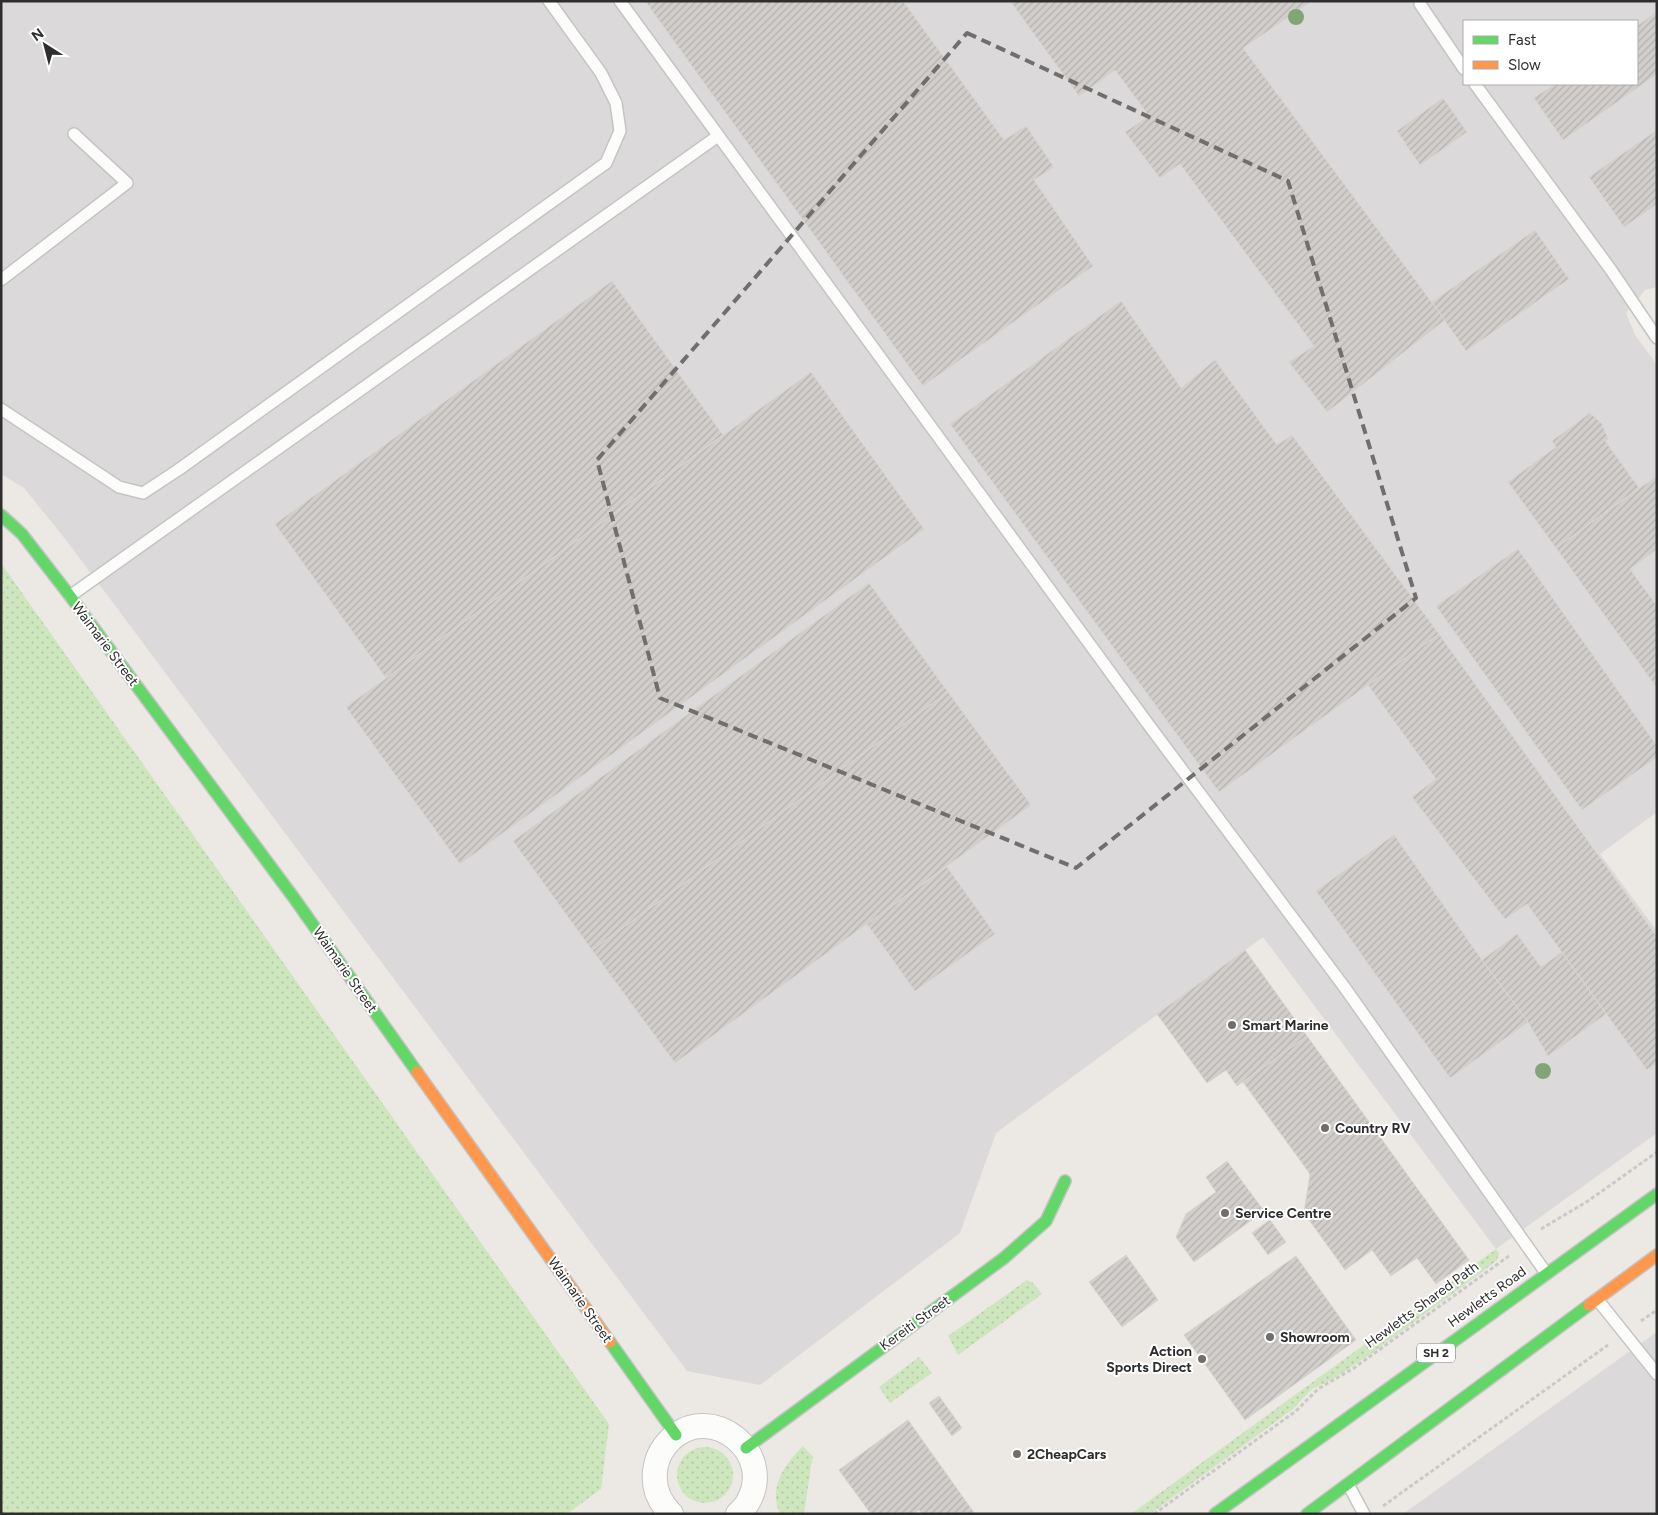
<svg xmlns="http://www.w3.org/2000/svg" width="1658" height="1515" font-family="Figtree,sans-serif">
<style>
.industrial{fill:#dcd9db;fill-rule:evenodd}
.grass{fill:url(#grass-dots)}
.building{fill:url(#building-hatch);stroke:#d7d4d0}
.lines{fill:none;stroke-linecap:round;stroke-linejoin:round}
.lane-casing{stroke:#c5c4c5;stroke-width:14}
.street-casing{stroke:#c5c4c5;stroke-width:26}
.fast-casing{stroke:#c5c4c5;stroke-width:14}
.slow-casing{stroke:#c5c4c5;stroke-width:14}
.path{stroke:#c9c9c8;stroke-width:3;stroke-dasharray:4 2.5;stroke-linecap:butt}
.lane{stroke:#fcfcfb;stroke-width:11}
.street{stroke:#fcfcfb;stroke-width:24}
.fast{stroke:#63d668;stroke-width:11}
.slow{stroke:#ff974d;stroke-width:11}
.tree{fill:#82a575}
.marked{fill:none;stroke:#706f6e;stroke-width:4;stroke-dasharray:10 6;stroke-linejoin:round}
.poi-dot{fill:#706f6e;stroke:#fff;stroke-width:2}
.labels{text-anchor:middle;dominant-baseline:central;stroke-width:4;stroke-linejoin:round;paint-order:stroke}
.shield{fill:#fff;stroke:#6d6d6d;stroke-width:1}
.shield-label{font-size:12px;font-weight:bold;fill:#2e2e2e}
.street-label{font-size:14px;fill:#2e2e2e;stroke:#fff}
.poi-label{font-size:14px;font-weight:bold;fill:#2e2e2e;stroke:#fff;text-anchor:start}
</style>
<defs>
<pattern id="grass-dots" width="8" height="8" patternUnits="userSpaceOnUse" patternTransform="scale(1.25)"><rect width="8" height="8" fill="#cee6be"/><path d="M2 2h.1M6 6h.1" fill="none" stroke="#b1c6a4" stroke-width="1.8" stroke-linecap="round"/></pattern>
<pattern id="building-hatch" width="6" height="6" patternUnits="userSpaceOnUse" patternTransform="scale(1.25)"><rect width="6" height="6" fill="#d1cecb"/><path d="M-1 1l2-2M0 6l6-6M5 7l2-2" fill="none" stroke="#b4b1af"/></pattern>
</defs>
<rect width="100%" height="100%" fill="#ece8e4"/>
<!-- industrial -->
<path class="industrial" d="M1 1H1657V287L1645 290 1626 313 1635 335 1657 365V812L1600 854 1657 931V1133L1496 1249 1263 937 996 1133 960 1233 760 1385 687 1371 66 540 24 488 1 474ZM1464 21H1637V84H1464Z
M1657 1332V1514H1403L1623 1356Z"/>
<!-- grass -->
<path class="grass" d="M1 563 609 1424 601 1489 567 1514H1Z
M1496 1249 1499 1253 1497 1260 1482 1272 1365 1358 1331 1380 1312 1389 1293 1409 1150 1514H1131Z
M1027 1280 1033 1283 1042 1294 958 1355 948 1336Z
M919 1357 932 1373 890 1403 879 1387Z
M803 1446 814 1458 812 1459 804 1514H780C768 1487 785 1464 803 1446Z
M677 1475a28 28 0 1 1 56 0a28 28 0 1 1-56 0Z"/>
<!-- building -->
<path class="building" d="M645 1H903L1004 140 1026 126 1054 167 1034 180 1093 266 923 386Z
M1010 1H1312L1243 48 1445 320 1327 412 1289 362 1314 346 1180 164 1160 178 1125 132 1149 116 1115 70 1079 96Z
M1656 12 1657 74 1563 140 1534 98 1555 84H1637V26Z
M1443 98 1467 132 1420 165 1397 131Z
M1657 130V204L1624 227 1589 177Z
M1535 230 1569 279 1466 351 1432 302Z
M612 281 723 435 386 678 275 524Z
M1121 301 1181 388 1215 360 1277 445 1292 435 1439 634 1219 792 950 424Z
M811 372 924 529 460 864 346 707Z
M1590 413 1602 424 1608 439 1605 441 1639 488 1556 548 1508 482 1556 447 1552 441Z
M1657 476V549L1630 569 1657 606V688L1556 548Z
M1518 549 1657 746V757L1582 810 1436 606Z
M869 583 948 692 592 950 513 841Z
M1439 634 1657 937V1063L1647 1070 1527 904 1505 919 1412 797 1436 779 1368 685Z
M948 692 1031 805 675 1063 592 950Z
M1394 835 1482 960 1528 1022 1450 1078 1316 891Z
M947 867 995 934 915 991 867 924Z
M1517 934 1541 967 1562 952 1606 1014 1548 1056 1528 1022 1482 960Z
M1245 950 1307 1036 1237 1086 1226 1070 1207 1083 1157 1014Z
M1307 1036 1469 1260 1436 1284 1417 1258 1391 1276 1372 1250 1345 1270 1304 1213 1310 1174 1243 1082Z
M1227 1161 1264 1211 1194 1262 1176 1237 1186 1214 1216 1192 1206 1177Z
M1270 1220 1286 1242 1268 1255 1252 1233Z
M1126 1255 1158 1300 1122 1327 1089 1282Z
M1296 1256 1356 1340 1245 1420 1184 1335Z
M939 1396 962 1428 952 1436 929 1403Z
M908 1420 975 1514H922L919 1510 913 1514H871L839 1470Z"/>
<g class="lines">
<defs>
<path id="lane" d="M620 1 1148 724 1345 988 1546 1273
M1420 4 1464 69
M1475 84 1611 270 1657 338
M1 280 127 183 74 134
M1 409 119 487 143 493 178 470 606 163 620 131 616 103 601 73 549 1
M70 596 718 136
M1597 1299 1657 1374
M1348 1484 1364 1514"/>
<path id="street" d="M671 1514C657 1500 652 1484 656 1465 658 1454 664 1446 671 1439 712 1401 776 1453 748 1502 746 1506 742 1510 738 1514"/>
<path id="fast" d="M1 515 22 534 70 596 294 898 417 1072
M610 1342 676 1435
M746 1448 1004 1258 1046 1221 1065 1181
M1215 1514 1657 1194
M1307 1514 1589 1305"/>
<path id="slow" d="M417 1072 610 1342
M1589 1305 1657 1255"/>
</defs>
<!-- lane casing -->
<use href="#lane" class="lane-casing"/>
<!-- street casing -->
<use href="#street" class="street-casing"/>
<!-- fast casing -->
<use href="#fast" class="fast-casing"/>
<!-- slow casing -->
<use href="#slow" class="slow-casing"/>
<!-- path -->
<path class="path" d="M1541 1229 1588 1201 1657 1152
M1641 1321 1657 1310
M1383 1506 1608 1345
M1154 1514 1296 1411 1318 1389 1354 1368 1509 1256"/>
<!-- lane -->
<use href="#lane" class="lane"/>
<!-- street -->
<use href="#street" class="street"/>
<!-- fast -->
<use href="#fast" class="fast"/>
<!-- slow -->
<use href="#slow" class="slow"/>
</g>
<!-- trees -->
<g class="tree">
<circle cx="1296" cy="17" r="8"/>
<circle cx="1543" cy="1071" r="8"/>
</g>
<!-- marked area -->
<path class="marked" d="M967 33 1288 181 1416 598 1076 868 660 698 597 460Z"/>
<!-- markers -->
<g class="poi-dot">
<circle cx="1232" cy="1025" r="5"/>
<circle cx="1325" cy="1128" r="5"/>
<circle cx="1225" cy="1213" r="5"/>
<circle cx="1270" cy="1337" r="5"/>
<circle cx="1202" cy="1359" r="5"/>
<circle cx="1017" cy="1454" r="5"/>
</g>
<g class="labels">
<!-- shield labels -->
<rect class="shield" x="1417" y="1343.5" width="38" height="19" rx="4"/>
<g class="shield-label">
<text x="1436" y="1353">SH 2</text>
</g>
<!-- street labels -->
<g class="street-label">
<text transform="translate(105 644) rotate(53)">Waimarie Street</text>
<text transform="translate(345 970) rotate(55)">Waimarie Street</text>
<text transform="translate(1487 1297) rotate(-36)">Hewletts Road</text>
<text transform="translate(580 1300) rotate(55)">Waimarie Street</text>
<text transform="translate(1422 1305) rotate(-36)">Hewletts Shared Path</text>
<text transform="translate(915 1323) rotate(-36)">Kereiti Street</text>
</g>
<!-- poi labels -->
<g class="poi-label">
<text x="1242" y="1025">Smart Marine</text>
<text x="1335" y="1128">Country RV</text>
<text x="1235" y="1213">Service Centre</text>
<text x="1280" y="1337">Showroom</text>
<text x="1192" y="1351" text-anchor="end">Action<tspan x="1192" dy="16">Sports Direct</tspan></text>
<text x="1027" y="1454">2CheapCars</text>
</g>
</g>
<!-- border -->
<rect width="1658" height="1515" fill="none" stroke="#2e2e2e" stroke-width="5"/>
<!-- legend -->
<rect x="1463" y="20" width="175" height="65" fill="#ffffff" stroke="#ababab"/>
<rect x="1473" y="36" width="25" height="8" fill="#63d668" stroke="#ababab"/>
<text x="1508" y="45" font-size="15" fill="#2e2e2e">Fast</text>
<rect x="1473" y="61" width="25" height="8" fill="#ff974d" stroke="#ababab"/>
<text x="1508" y="70" font-size="15" fill="#2e2e2e">Slow</text>
<!-- north arrow -->
<g transform="translate(45 45) rotate(324)" stroke="#ffffff" stroke-width="4" paint-order="stroke">
<path d="M0-4L9 19L0 12L-9 19Z" fill="#2e2e2e"/>
<text y="-8" font-size="14" font-weight="bold" text-anchor="middle" fill="#2e2e2e">N</text>
</g>
</svg>
